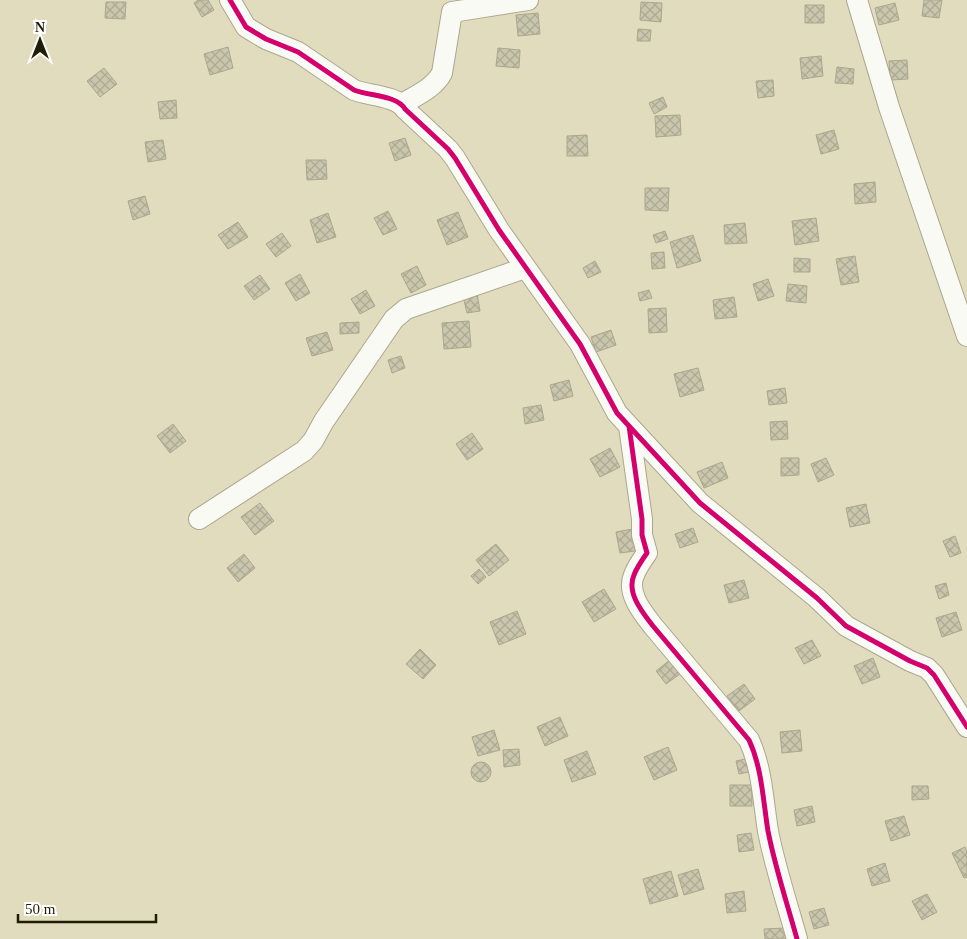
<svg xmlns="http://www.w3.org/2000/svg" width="967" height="939" font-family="'Times New Roman',serif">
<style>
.building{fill:url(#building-cross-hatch);stroke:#aba68e}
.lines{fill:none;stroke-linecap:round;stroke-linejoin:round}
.street-casing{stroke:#aba78e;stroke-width:22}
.street{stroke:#fafaf5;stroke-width:20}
.cycleway-casing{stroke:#fff;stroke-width:8}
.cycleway{stroke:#d6006c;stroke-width:5}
</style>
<defs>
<pattern id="building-cross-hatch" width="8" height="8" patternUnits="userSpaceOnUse" patternTransform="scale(1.25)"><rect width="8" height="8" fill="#cac6ad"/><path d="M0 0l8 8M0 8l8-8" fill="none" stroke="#adaa93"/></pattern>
</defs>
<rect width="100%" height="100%" fill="#e1dcbd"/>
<!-- building -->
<path class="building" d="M198 0H208L214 10 202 17 194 3Z
M924 0H942L939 18 922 16Z
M106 2H126L125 19 105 18Z
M641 2 662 3 661 22 640 20Z
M895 3 899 20 879 25 875 8Z
M805 5H824V23H805Z
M538 13 540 34 518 36 516 15Z
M638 29 651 30 650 41H637Z
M228 47 233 68 210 75 204 54Z
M498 48 520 50 519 68 496 66Z
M821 56 823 76 802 79 800 58Z
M907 60 908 79 890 80 889 61Z
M837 67 854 69 853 84 835 83Z
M104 68 117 84 100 97 87 81Z
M773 80 774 96 758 98 756 81Z
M663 97 667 107 654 114 649 103Z
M176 100 177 118 160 119 158 102Z
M680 115 681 135 656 137 655 116Z
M834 130 839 149 821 154 816 135Z
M587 135 588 156H567V136Z
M405 138 411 155 395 161 389 143Z
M163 140 166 159 148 162 145 142Z
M306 160H326L327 179 307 180Z
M875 182 876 202 855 204 854 184Z
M645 188H669L668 211 645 210Z
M145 196 150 214 133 220 128 201Z
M388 211 397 229 383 235 374 218Z
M458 212 468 237 447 245 437 220Z
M328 213 336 237 317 243 310 220Z
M816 218 819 241 795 245 792 221Z
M238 222 248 237 228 249 218 235Z
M745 223 747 243 725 244 724 225Z
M665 231 668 239 656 243 653 235Z
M282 233 291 246 276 257 266 244Z
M693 235 701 261 677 268 670 242Z
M664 252 665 268 652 269 651 253Z
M855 256 859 282 841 285 836 259Z
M794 258 810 259V272H794Z
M595 261 601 272 588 278 583 268Z
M417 266 426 285 411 293 401 274Z
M300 274 310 293 296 301 285 283Z
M260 275 270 289 254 300 244 286Z
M768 279 774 296 758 301 753 284Z
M788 284 807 286 806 303 786 301Z
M366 290 375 306 360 314 351 299Z
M649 290 652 298 640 301 638 293Z
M477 293 480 311 467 313 463 296Z
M734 297 737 317 715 319 713 300Z
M666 308 667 332 649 333 648 309Z
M469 321 471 347 444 349 442 323Z
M359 322V333L340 334V323Z
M611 330 616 345 596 352 591 337Z
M327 332 333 350 312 356 306 338Z
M401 356 405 368 392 373 388 360Z
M698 368 704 390 680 397 674 374Z
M569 380 573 396 554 401 550 385Z
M785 388 787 403 769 405 767 391Z
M541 405 544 420 525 424 523 408Z
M787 421 788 439 771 440 770 422Z
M173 424 186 441 170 453 157 436Z
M472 433 483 449 467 460 456 444Z
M610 448 620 467 600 477 590 459Z
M781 458H799V475L781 476Z
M826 458 834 475 818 482 811 464Z
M722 462 728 478 704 488 697 472Z
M260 503 274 521 255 535 241 517Z
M866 504 870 523 850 527 846 508Z
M638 528 642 550 620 553 616 532Z
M693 528 698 542 680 548 675 534Z
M955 536 961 553 950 557 943 541Z
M496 544 509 560 489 576 476 560Z
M244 554 255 568 238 582 227 568Z
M479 569 486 577 478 584 471 576Z
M744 580 749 598 729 603 724 585Z
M946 583 949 595 939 599 935 586Z
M604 589 616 609 594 622 582 602Z
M517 611 526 634 499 645 490 622Z
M956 612 962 630 942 637 936 618Z
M812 640 821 656 804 664 795 648Z
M420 649 436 665 423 679 406 664Z
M873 658 880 677 862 684 854 666Z
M670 660 680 674 666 684 656 671Z
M744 684 755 699 739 711 727 696Z
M560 717 568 736 545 746 537 727Z
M494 730 500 750 478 756 472 737Z
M800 730 802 751 782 753 780 732Z
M668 747 677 770 654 780 644 757Z
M519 749 520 765 504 767 503 750Z
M587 751 596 774 572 782 564 760Z
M750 758 753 771 739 774 736 761Z
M471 772a10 10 0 1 1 20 0a10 10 0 1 1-20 0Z
M730 785H752V806H730Z
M912 786H928L929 799 912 800Z
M812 806 815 822 797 826 794 810Z
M904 816 910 835 891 841 885 821Z
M751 833 754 850 739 852 737 835Z
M965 847 967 852V877L964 878 952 853Z
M885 863 890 881 872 886 867 869Z
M698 869 704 889 684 895 678 875Z
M671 871 678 896 650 904 643 879Z
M744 891 746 911 727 913 725 894Z
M927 894 937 912 922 920 912 901Z
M824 908 829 925 814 929 809 912Z
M785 928 786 939H765L764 929Z"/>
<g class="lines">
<defs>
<path id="street" d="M230 0 246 27 266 39 298 52 354 90C368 96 397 95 405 109L448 149 455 158 499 230 580 344 617 413 700 503 817 598 846 626 910 661 927 668 934 675 967 727
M857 0 889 107 967 336
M402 104C417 95 434 88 442 73L452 12 528 0
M629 426 642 519V535L647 553C642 560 637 567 634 575 626 593 643 613 653 626L749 740C762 768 763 800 768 831 775 867 787 903 797 939
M199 519 304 451 313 441 324 421 394 319 406 309 525 268"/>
</defs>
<!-- street casing -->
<use href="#street" class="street-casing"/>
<!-- street -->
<use href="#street" class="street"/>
<defs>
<path id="cycleway" d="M230 0 246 27 266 39 298 52 354 90C368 96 397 95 405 109L448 149 455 158 499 230 580 344 617 413 700 503 817 598 846 626 910 661 927 668 934 675 967 727
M629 426 642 519V535L647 553C642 560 637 567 634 575 626 593 643 613 653 626L749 740C762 768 763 800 768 831 775 867 787 903 797 939"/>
</defs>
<!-- cycleway casing -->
<use href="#cycleway" class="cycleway-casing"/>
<!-- cycleway -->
<use href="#cycleway" class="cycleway"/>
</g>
<!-- north arrow -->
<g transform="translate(40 40)" stroke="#ffffff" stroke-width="4" paint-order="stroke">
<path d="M0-4L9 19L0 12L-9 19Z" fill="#201c06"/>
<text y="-8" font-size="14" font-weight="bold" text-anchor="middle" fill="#201c06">N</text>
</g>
<!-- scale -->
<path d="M18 914v8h138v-8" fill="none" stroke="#201c06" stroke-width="2.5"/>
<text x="25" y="914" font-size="15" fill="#201c06" stroke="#ffffff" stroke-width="4" paint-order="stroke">50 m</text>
</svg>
